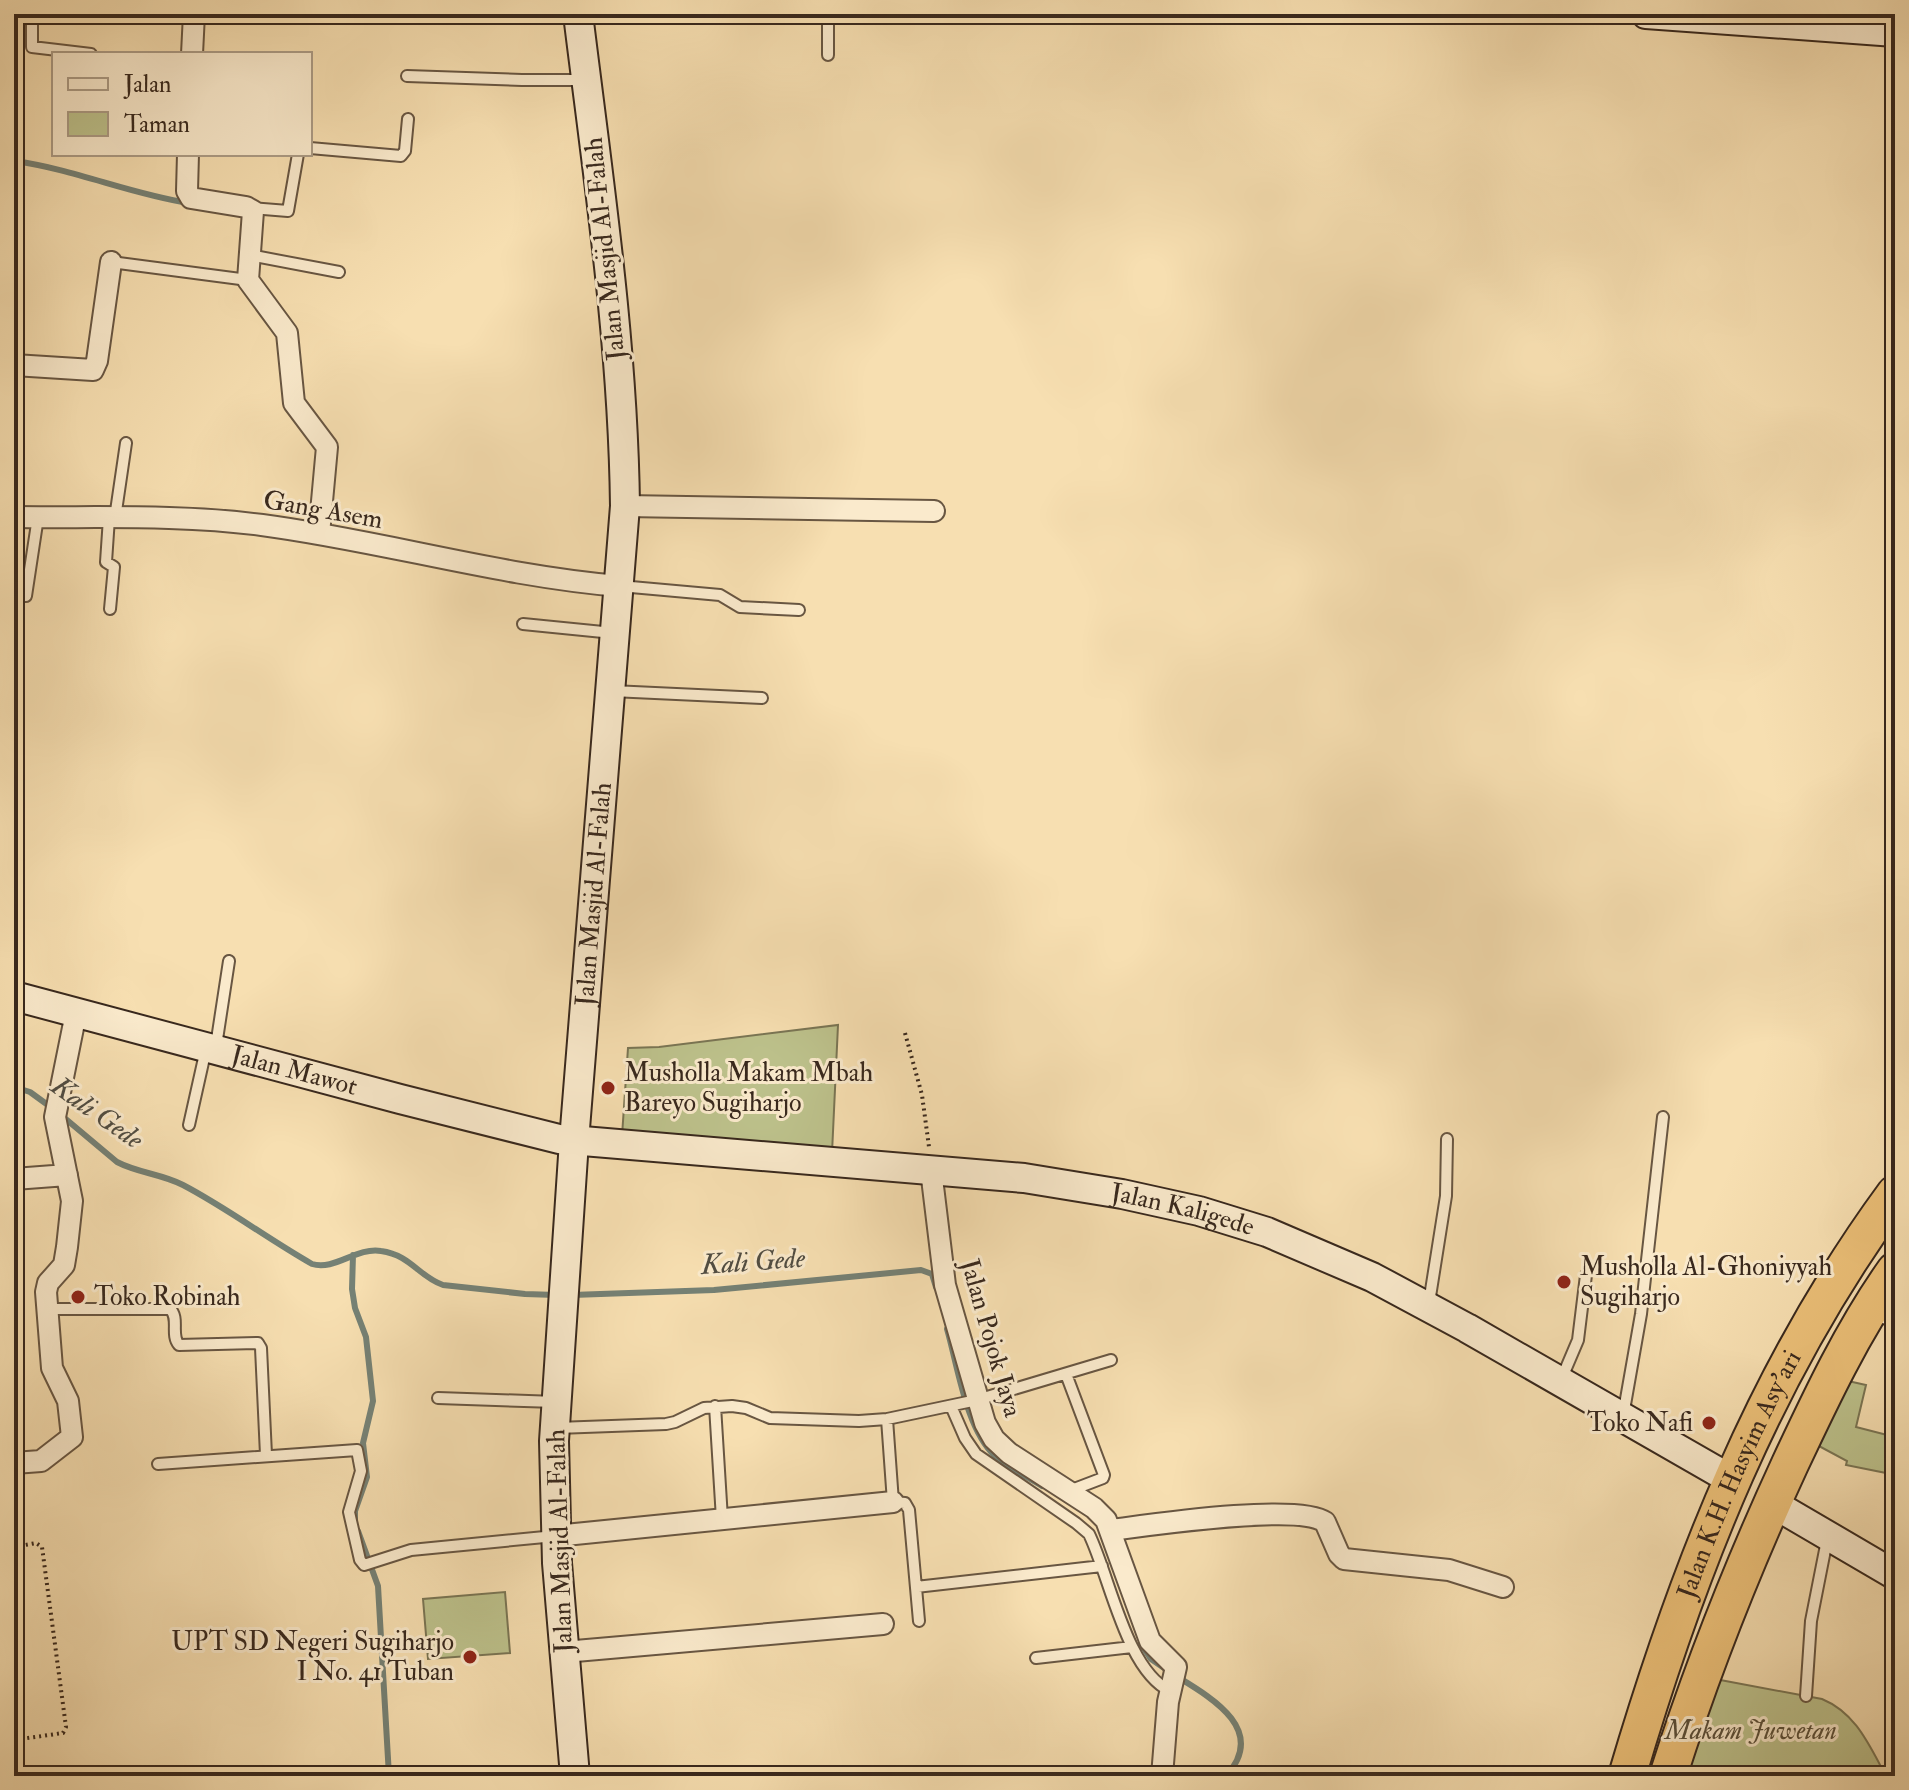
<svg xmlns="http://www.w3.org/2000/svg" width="1909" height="1790" font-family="'IM FELL Double Pica',serif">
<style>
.green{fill:#bdc28c;stroke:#7a7554;stroke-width:2}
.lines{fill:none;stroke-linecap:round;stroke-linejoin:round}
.stream{stroke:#758175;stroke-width:6}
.lane-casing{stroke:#685642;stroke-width:14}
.street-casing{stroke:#685642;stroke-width:24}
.secondary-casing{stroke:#38281d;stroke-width:32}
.highway-casing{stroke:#38281d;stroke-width:40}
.path{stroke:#38281d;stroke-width:4;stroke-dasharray:2 4;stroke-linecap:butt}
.lane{stroke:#faeacc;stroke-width:10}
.street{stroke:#faeacc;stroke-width:20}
.secondary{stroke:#faeacc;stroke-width:28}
.highway{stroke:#ecc078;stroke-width:36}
.poi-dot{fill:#8f2418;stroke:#faeacc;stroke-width:3}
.labels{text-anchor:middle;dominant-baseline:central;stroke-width:6;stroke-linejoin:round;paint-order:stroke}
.street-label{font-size:26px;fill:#38281d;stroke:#faeacc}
.poi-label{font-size:26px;fill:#38281d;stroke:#faeacc;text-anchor:start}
.park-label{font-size:26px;font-style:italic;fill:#594e39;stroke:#faeacc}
.water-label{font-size:28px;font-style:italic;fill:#514d42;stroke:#faeacc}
</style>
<rect width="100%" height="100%" fill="#f7dfb1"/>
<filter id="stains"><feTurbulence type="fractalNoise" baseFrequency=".0025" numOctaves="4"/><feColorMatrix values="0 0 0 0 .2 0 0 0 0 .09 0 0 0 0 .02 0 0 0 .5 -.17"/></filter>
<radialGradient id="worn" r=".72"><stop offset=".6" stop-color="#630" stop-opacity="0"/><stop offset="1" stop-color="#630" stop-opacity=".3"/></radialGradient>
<!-- green -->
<path class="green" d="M838 1025 832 1153 622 1136 628 1048 659 1047Z
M1848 1381 1866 1385 1856 1427 1895 1437 1891 1474 1846 1465 1847 1461 1817 1445Z
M505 1592 510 1653 428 1659 423 1599Z
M1715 1679 1822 1699C1856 1713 1869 1745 1886 1776H1685Z"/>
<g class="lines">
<!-- stream -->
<path class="stream" d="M14 161C74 169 130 194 189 203
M14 1087 30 1092 52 1108
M61 1115 117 1162C138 1173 162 1174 183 1185 227 1208 268 1239 312 1264 335 1271 356 1247 381 1251 411 1255 419 1277 443 1285L525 1294 556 1295
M353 1255 352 1289 355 1308 366 1337 373 1401 363 1443 367 1477 355 1511V1520
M572 1295 714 1290 921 1270 932 1274 936 1287
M947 1329C958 1367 966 1429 995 1456 1008 1468 1026 1476 1042 1486
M358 1531 378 1586 389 1776
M1141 1644 1151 1659 1167 1670
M1176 1676C1212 1698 1268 1730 1226 1776"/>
<defs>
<path id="lane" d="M32 14V47L91 54
M828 55V14
M407 76 522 80H585
M310 148 401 156 405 151 408 119
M251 208 288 211 298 154
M249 255 339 272
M111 262 248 280
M109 518 106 562 114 567 110 609
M115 518 126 443
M620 586 720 595 740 607 799 610
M26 596 38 517
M523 624 613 633
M612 691 762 698
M216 1046 229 961
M189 1125 206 1049
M1429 1303 1446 1196 1447 1139
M47 1309H170C180 1318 170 1335 179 1345L258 1343 261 1348 266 1455
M1874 1316 1895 1321
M1066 1374 1104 1475 1103 1478 1069 1491
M1561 1380 1578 1340 1586 1275
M438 1398 556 1402
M715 1406 722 1519
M951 1406 965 1438 976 1454 1076 1523 1089 1534C1110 1577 1126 1670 1170 1691
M1623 1416 1641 1314 1663 1117
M887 1419 893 1502 905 1503 909 1510 919 1621
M557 1428 666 1424 675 1422 704 1408 732 1406 746 1408 770 1418 859 1421 887 1419 977 1400 1111 1360
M158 1464 357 1450 361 1471 349 1512 360 1560 364 1565 411 1550 555 1536
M916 1587 1102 1566
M1036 1658 1132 1647
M1806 1696 1811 1621 1827 1540"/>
<path id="street" d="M192 54 194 14
M188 154 187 191 191 198 246 207 253 211 248 280 287 333 294 403 327 447 319 534
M14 365 93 370 97 361 111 262
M625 506 934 511
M14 517C96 518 180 514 262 525 383 541 499 576 620 586
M931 1170 945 1285 985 1423 994 1439 1009 1453 1094 1508 1106 1520 1150 1641 1176 1667 1168 1702 1162 1776
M14 1179 67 1175
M14 1463 41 1461 72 1437 68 1401 52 1368 46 1292 48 1283 64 1265 67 1247 72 1201 55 1117 76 1013
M1111 1530C1150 1525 1298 1503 1325 1522L1339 1554 1344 1559 1449 1570 1503 1587
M555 1536 893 1502
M564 1652 883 1624"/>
<g id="secondary">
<path d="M1646 14 1895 32"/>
<path id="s1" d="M14 996 400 1099 559 1139 1024 1178 1122 1194 1199 1211 1267 1232 1372 1277 1467 1328 1732 1480"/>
<path d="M1772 1503 1895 1575"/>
<path id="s2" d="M575 1776 557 1563 554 1441 574 1141 625 506C623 341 598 177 578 14"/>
</g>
<g id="highway">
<path id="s3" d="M1627 1776C1688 1569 1766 1369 1895 1194"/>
<path d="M1668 1776C1702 1669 1743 1566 1790 1464 1821 1398 1853 1330 1895 1271"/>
</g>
</defs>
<!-- lane casing -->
<use href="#lane" class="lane-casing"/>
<!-- street casing -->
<use href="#street" class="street-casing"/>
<!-- secondary casing -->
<use href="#secondary" class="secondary-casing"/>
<!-- highway casing -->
<use href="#highway" class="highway-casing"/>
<!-- path -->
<path class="path" d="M905 1033 922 1095 929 1147
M14 1547 36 1543 42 1547 66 1727 63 1733 14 1740"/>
<!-- lane -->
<use href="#lane" class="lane"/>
<!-- street -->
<use href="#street" class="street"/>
<!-- secondary -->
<use href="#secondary" class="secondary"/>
<!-- highway -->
<use href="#highway" class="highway"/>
</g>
<!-- markers -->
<g class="poi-dot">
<circle cx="608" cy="1088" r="8"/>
<circle cx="1564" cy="1282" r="8"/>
<circle cx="78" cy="1297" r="8"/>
<circle cx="1709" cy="1423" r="8"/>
<circle cx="470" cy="1657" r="8"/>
</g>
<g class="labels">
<!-- street labels -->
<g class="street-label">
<text transform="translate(605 249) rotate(-96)">Jalan Masjid Al-Falah</text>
<text transform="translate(323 510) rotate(10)">Gang Asem</text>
<text stroke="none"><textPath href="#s2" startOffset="884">Jalan Masjid Al-Falah</textPath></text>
<text stroke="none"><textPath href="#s1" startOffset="290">Jalan Mawot</textPath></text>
<text stroke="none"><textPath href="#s1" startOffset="1192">Jalan Kaligede</textPath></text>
<text transform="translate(991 1338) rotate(74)">Jalan Pojok Jaya</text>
<text stroke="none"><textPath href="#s3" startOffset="322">Jalan K.H. Hasyim Asy'ari</textPath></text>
<text transform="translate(560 1541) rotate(-92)">Jalan Masjid Al-Falah</text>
</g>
<!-- poi labels -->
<g class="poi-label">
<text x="624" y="1073">Musholla Makam Mbah<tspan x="624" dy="30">Bareyo Sugiharjo</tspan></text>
<text x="1580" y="1267">Musholla Al-Ghoniyyah<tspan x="1580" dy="30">Sugiharjo</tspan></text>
<text x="94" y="1297">Toko Robinah</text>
<text x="1693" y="1423" text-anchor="end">Toko Nafi</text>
<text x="454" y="1642" text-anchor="end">UPT SD Negeri Sugiharjo<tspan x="454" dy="30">I No. 41 Tuban</tspan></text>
</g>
<!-- park labels -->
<g class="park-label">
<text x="1751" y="1731">Makam Juwetan</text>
</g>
<!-- water labels -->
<g class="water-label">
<text transform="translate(97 1113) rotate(35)">Kali Gede</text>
<text transform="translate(753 1262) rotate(-4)">Kali Gede</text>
</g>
</g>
<!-- margin -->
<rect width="1909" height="1790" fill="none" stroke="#f7dfb1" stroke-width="48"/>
<rect x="16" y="16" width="1877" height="1758" fill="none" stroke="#38281d" stroke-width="4"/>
<rect x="24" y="24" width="1861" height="1742" fill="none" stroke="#38281d" stroke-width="2"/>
<!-- legend -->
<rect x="52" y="52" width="260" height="104" fill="#faeacc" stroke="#ac9c86" stroke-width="2"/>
<rect x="68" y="78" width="40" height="12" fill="#faeacc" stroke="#ac9c86" stroke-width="2"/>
<text x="124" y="92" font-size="24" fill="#38281d">Jalan</text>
<rect x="68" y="112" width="40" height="24" fill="#bdc28c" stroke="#ac9c86" stroke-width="2"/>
<text x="124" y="132" font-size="24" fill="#38281d">Taman</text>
<rect width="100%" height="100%" filter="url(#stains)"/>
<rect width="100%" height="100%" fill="url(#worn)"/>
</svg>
